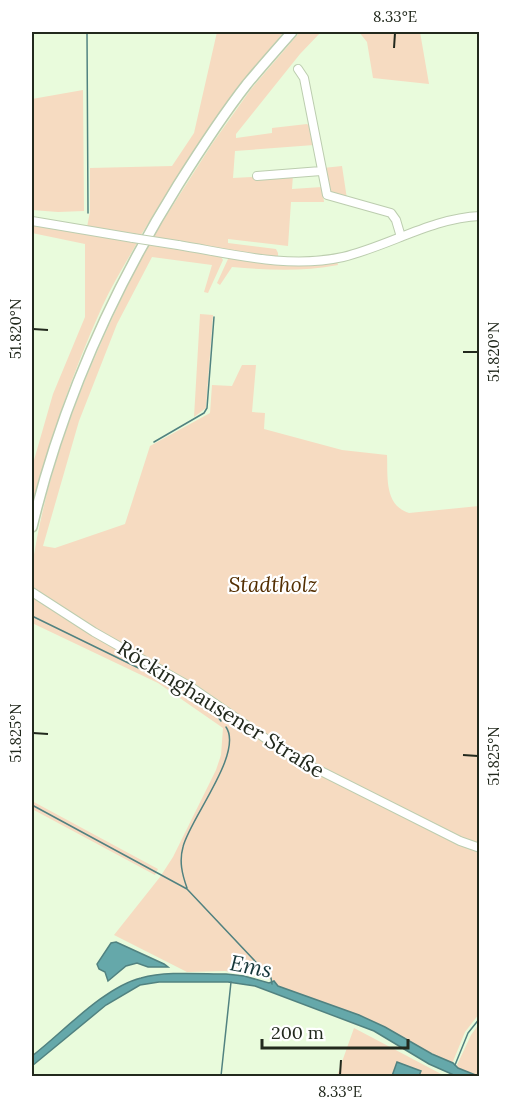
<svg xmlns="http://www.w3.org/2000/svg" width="511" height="1108" font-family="Lora,serif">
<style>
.green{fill:#f6dbc1}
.water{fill:#65a8aa;stroke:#518280;stroke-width:1.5}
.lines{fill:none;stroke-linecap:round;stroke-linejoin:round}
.stream{stroke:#518280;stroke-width:1.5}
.minor-casing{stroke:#bccdaf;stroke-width:10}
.major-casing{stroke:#bccdaf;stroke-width:12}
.minor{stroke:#fff;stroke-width:8}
.major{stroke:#fff;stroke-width:9}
.minor-bridge-casing{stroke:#bccdaf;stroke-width:10;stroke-linecap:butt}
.minor-bridge{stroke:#fff;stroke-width:8}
.ticks{fill:none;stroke:#22291d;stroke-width:2}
.labels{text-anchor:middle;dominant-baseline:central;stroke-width:4.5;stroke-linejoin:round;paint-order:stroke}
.park-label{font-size:21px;font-style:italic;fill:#532e00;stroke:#fff}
.street-label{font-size:21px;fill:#22291d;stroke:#fff}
.water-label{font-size:22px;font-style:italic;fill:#163739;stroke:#fff}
.neatline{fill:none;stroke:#22291d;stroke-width:2}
.ticks-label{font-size:15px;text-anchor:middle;fill:#22291d}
</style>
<rect width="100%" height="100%" fill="#e9fbdc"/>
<!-- green -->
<path class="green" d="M217 32H284C229 95 185 164 141 235L87 227 90 212V168L172 166 194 133Z
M300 32H321L300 54 236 134V138L272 133V128L307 124 311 127 314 145 235 151 233 178 293 175 292 189 322 187 324 202H291L288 246 228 239V243L276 249 278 253V258L152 238 212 144 251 89Z
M359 32H420L429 84 373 78 367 42Z
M83 90 84 211 58 212 32 210V99Z
M342 166 347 199 328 193 323 168Z
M32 225 137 243C125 264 112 285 102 307 73 371 50 439 32 507V467L53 394 85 317V244L32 233Z
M149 243 220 255 223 260 208 293 204 292 212 265 152 257 117 324 79 421 43 546 55 548 125 524 150 446 210 413 212 385 232 386 242 365H256L252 412 265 413 264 429 342 450 387 455C388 477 384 505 409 513L479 506V1014L465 1032 452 1064 359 1015 278 986 263 974 259 977 225 971 187 972 114 935 160 877 173 857 216 770 221 755 223 728 158 683 32 623C32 605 29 586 32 568 48 454 97 345 149 243Z
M232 257C268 263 301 266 337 261L338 265C301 272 269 270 232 267L220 285 217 283 228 259Z
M200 314 213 315 206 408 194 417Z
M32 801 158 869 155 875 32 809Z
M479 1024V1076H478L458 1068 457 1065 471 1035Z
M354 1028 445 1076H337Z"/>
<!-- water -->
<path class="water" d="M116 942 164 964 168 967H148L137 963 126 966 108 981 105 972 99 969 97 964 111 943Z
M226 974 244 976 269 983 274 981 278 986 359 1015 385 1027 432 1054 453 1063 458 1068 478 1076H456L429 1064 374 1031 255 986 228 982H159L140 985 106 1005 32 1066V1056C62 1033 104 987 141 978 166 971 200 974 226 974Z
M397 1062 421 1071 419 1076H392Z"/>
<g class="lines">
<!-- stream -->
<path class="stream" d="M87 32 88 213
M154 442 204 413 207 408 214 317
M32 616 157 677 218 717 221 721
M32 805 187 889 271 978 272 984
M187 888C182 874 179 861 183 847 189 820 244 753 226 727
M455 1065 468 1033 480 1018
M221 1076 231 982"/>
<defs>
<path id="minor" d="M298 69 304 78 327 195 391 213 396 220 401 237
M257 176 321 171
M32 221 133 238
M178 245C233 254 288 269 343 257 389 246 432 218 480 216
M32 592 94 632 191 687 291 756 460 841 480 848"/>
<path id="major" d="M32 527C61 406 112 291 178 185 200 150 222 116 247 84 262 66 277 49 292 32"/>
</defs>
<!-- minor casing -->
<use href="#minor" class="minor-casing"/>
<!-- major casing -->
<use href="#major" class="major-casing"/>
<!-- minor -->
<use href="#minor" class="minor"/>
<!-- major -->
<use href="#major" class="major"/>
<defs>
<path id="minor-bridge" d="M133 238 178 245"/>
</defs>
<!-- minor-bridge casing -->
<use href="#minor-bridge" class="minor-bridge-casing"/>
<!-- minor-bridge -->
<use href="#minor-bridge" class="minor-bridge"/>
</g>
<!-- ticks -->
<path class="ticks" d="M394 48 395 33M33 329 48 330M463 352H478M33 733 48 734M463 755 478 756M340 1075 341 1060"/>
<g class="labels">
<!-- park labels -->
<g class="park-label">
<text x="273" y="584">Stadtholz</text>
</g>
<!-- street labels -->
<g class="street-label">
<text transform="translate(221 709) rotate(32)">Röckinghausener Straße</text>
</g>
<!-- water labels -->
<g class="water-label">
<text transform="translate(251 966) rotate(11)">Ems</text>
</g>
</g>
<!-- border -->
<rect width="511" height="1108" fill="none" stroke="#ffffff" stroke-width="66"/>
<!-- scale -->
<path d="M262 1039v9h146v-9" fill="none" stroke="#22291d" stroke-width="3"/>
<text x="271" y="1039" font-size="18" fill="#22291d" stroke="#ffffff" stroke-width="4.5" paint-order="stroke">200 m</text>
<rect x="33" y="33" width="445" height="1042" class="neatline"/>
<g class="ticks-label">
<text x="395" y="22">8.33°E</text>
<text transform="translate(16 329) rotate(-90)" y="5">51.820°N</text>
<text transform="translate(494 352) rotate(-90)" y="5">51.820°N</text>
<text transform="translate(16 733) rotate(-90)" y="5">51.825°N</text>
<text transform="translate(494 756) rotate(-90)" y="5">51.825°N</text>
<text x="340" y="1097">8.33°E</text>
</g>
</svg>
